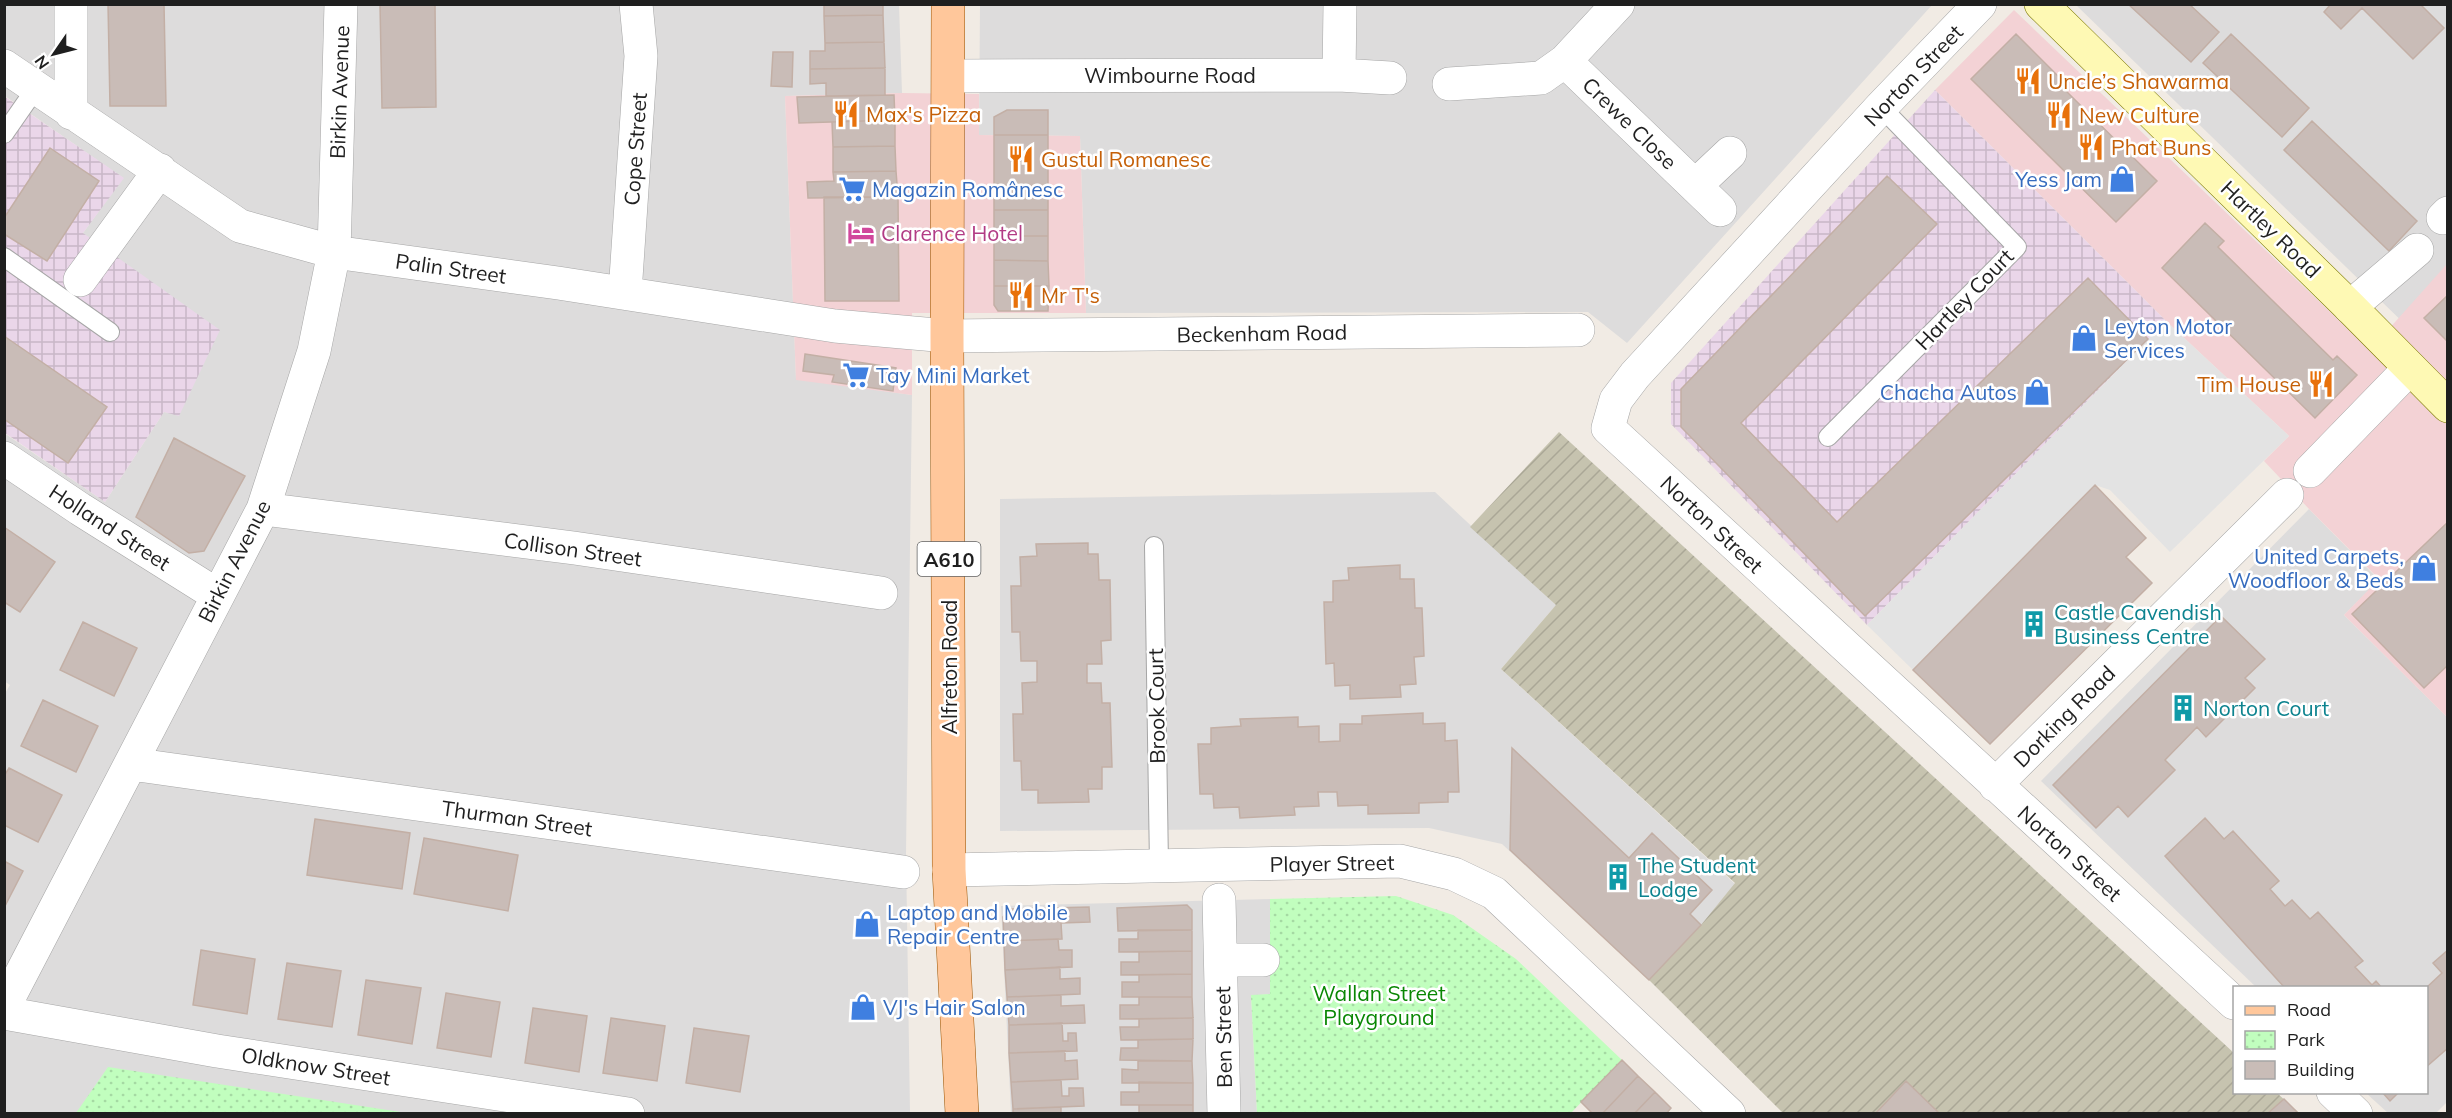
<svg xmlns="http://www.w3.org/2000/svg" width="2452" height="1118" font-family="Mulish,sans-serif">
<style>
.residential{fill:#dddcdc}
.commercial{fill:#f3d2d5}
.industrial{fill:url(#industrial-grid)}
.construction{fill:url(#construction-furrows)}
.park{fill:url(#park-dots)}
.parking{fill:#e3e3e3}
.building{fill:#c9bcb7;stroke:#c3afa5;stroke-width:1.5}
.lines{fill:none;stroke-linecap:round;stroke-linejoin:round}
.lane-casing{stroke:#a6a6a6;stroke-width:20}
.street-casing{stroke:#a6a6a6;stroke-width:34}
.secondary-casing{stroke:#7c7900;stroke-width:34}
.primary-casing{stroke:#9a5300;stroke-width:34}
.lane{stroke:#fff;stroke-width:18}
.street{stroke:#fff;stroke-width:33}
.secondary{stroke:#fef9b4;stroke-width:33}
.primary{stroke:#ffc79b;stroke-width:33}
.labels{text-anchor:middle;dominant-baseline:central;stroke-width:5;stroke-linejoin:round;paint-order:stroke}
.shield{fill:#fff;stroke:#626262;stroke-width:1.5}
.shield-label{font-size:20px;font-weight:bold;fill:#1f1f1f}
.street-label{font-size:21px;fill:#1f1f1f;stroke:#fff}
.food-label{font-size:21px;fill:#c56008;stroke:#fff;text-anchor:start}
.shop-label{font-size:21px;fill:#366cbe;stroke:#fff;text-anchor:start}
.hotel-label{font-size:21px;fill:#b23c85;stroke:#fff;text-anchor:start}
.culture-label{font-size:21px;fill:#0d838f;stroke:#fff;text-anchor:start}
.park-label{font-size:21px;fill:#098703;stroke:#fff}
</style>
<defs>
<pattern id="industrial-grid" width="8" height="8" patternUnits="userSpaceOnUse" patternTransform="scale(1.5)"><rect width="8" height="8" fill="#ead6e9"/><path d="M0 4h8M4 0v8" fill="none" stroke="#c8b7c7"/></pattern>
<pattern id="construction-furrows" width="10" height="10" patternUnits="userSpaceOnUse" patternTransform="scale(1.5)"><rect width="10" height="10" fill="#c6c3af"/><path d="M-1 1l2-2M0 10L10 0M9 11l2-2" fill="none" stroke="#aaa796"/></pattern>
<pattern id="park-dots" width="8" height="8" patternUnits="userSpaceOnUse" patternTransform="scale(1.5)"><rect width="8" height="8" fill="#c1febe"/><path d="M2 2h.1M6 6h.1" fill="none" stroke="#a5d9a3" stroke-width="1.8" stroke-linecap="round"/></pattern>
</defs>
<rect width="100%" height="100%" fill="#f1ebe4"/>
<!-- residential -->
<path class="residential" d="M5 5H899L902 93 785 96 796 379 912 395 906 854 910 1113H5L4 695 10 685 4 681V433L105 502 164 412 179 415 83 233 123 178 5 96Z
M980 5H1932L1627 343 1588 312 1086 313 1080 136 979 135Z
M2076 5H2447V365Z
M1435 492 1556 605 1501 669 1735 884 1701 925 1649 980 1502 844 1429 828 1000 831V499Z
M2309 509 2379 580 2344 615 2447 717V1102L2436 1113H2388L2366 1093 2426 1092V988L2256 987 2041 781Z
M1270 899V994L1251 996 1257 1113H1011L1001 906Z"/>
<!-- commercial -->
<path class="commercial" d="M2014 10 2370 350 2447 264V717L2344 615 2379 579 2309 509 2264 461 2289 436 2166 321 1935 90Z
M902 93 979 94V135L1080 136 1086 313H912V395L796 380 785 96Z"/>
<!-- industrial -->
<path class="industrial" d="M1935 90 2166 321 1867 625 1671 424V383Z
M4 96 124 178 83 233 220 330 179 416 164 412 105 502 5 433Z"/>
<!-- construction -->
<path class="construction" d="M1559 432 2234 1053V1092L2277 1093 2299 1113H1783L1649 980 1701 925 1735 883 1501 669 1556 605 1470 527Z"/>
<!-- park -->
<path class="park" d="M1396 896 1453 915 1516 959 1622 1060 1571 1113H1257L1251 995 1270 994V899Z
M108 1067 407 1113H76Z"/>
<!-- parking -->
<path class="parking" d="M2166 321 2289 436 2170 552 2110 490 2095 485 1913 670 1867 625Z"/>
<!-- building -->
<path class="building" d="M108 4H164L166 106H110Z
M380 4H435L436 107 382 108Z
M824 4H883V15L824 16Z
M2128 4H2189L2219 32 2191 62Z
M2331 4H2420L2444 28 2413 59 2362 8 2341 29 2324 12Z
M883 15 884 42 825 43 824 16Z
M2016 34 2067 85 2064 89 2157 181 2116 222 1971 79Z
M2231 34 2309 108 2282 137 2203 63Z
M884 42 885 68 810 69V51H825V43Z
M773 52H793L792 87 771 86Z
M885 68V95L826 96V83L810 84V69Z
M894 95 895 120 799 123 797 97Z
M1007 110H1048V135H994V117Z
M895 120V146L833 147 832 122Z
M2312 121 2417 221 2389 251 2284 150Z
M994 135H1048V186L994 185Z
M895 146 896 171 833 172V147Z
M50 148 99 181 47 261 4 234V218Z
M896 171 898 197 808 198 807 182 834 181 833 172Z
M1887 176 1937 224 1741 423 1837 522 2088 278 2148 339 1865 616 1681 427V389Z
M994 185 1048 186V210H994Z
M824 197H898L899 301H825Z
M994 210H1048V236H994Z
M2205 223 2224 241 2218 247 2333 360 2337 356 2357 375 2315 418 2162 268Z
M994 236H1048V261L994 260Z
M994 260 1048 261 1049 286H994Z
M994 286H1049L1048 311H998L994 305Z
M2448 295V342L2424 318Z
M4 336 107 407 68 463 4 419Z
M805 354 896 368 893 391 832 382 834 375 803 371Z
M174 438 245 476 204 551 189 553 136 517Z
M2095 485 2146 538 2126 557 2152 583 1990 744 1913 670Z
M2448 522V665L2424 688 2352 614Z
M4 527 55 562 20 612 4 602Z
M1088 543V554H1098L1099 580H1110L1111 640 1101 641 1102 664H1087V683H1101L1102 703H1110L1112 767H1102V789H1088L1089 802 1038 803V790H1022L1021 761H1014L1013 714H1023L1022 683 1037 682V661H1021L1020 632H1012L1011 586H1021L1020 557 1037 556 1036 544Z
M1400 565V579H1414L1415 608H1422L1424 656 1414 657 1416 684 1400 685 1401 697 1350 699V685L1335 686 1334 663 1326 664 1324 602H1333V581L1349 580 1348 568Z
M2221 616 2265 659 2245 678 2255 688 2206 737 2197 727 2165 760 2175 770 2128 817 2118 806 2096 828 2053 785Z
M83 622 137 648 114 696 60 670Z
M43 700 98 726 76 772 21 746Z
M1423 713V724L1445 723V741L1457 740 1459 792H1448V802L1419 803V813L1368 814V805L1338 806 1337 792H1318L1319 806 1294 807 1295 815 1240 818 1239 807 1214 808 1213 794H1200L1198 744H1211V728L1241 726 1240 719 1298 717V727L1319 726V742L1340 741V724H1362V716Z
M1512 748 1629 858 1652 833 1712 890 1690 914 1701 925 1649 980 1510 850Z
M9 768 62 795 38 842 4 825V776Z
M2205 818 2224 839 2233 831 2279 881 2270 889 2285 906 2292 900 2310 919 2318 912 2363 961 2355 967 2372 985 2376 981 2382 988H2285L2165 856Z
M315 819 410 833 402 889 307 875Z
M424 838 518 855 508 911 414 894Z
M4 861 23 871 4 908Z
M1187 905 1192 910V930L1118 931 1117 908Z
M1089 907 1090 922 1061 923 1062 939 1004 941 1003 917 1008 909Z
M1138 930H1192V951L1119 952V939H1138Z
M1058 939 1059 950H1072V967L1005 970 1004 941Z
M201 950 255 959 247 1014 193 1005Z
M2448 950V1048L2426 1067V988L2442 973 2433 963Z
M1192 951V974L1121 975V962H1139V952Z
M287 963 341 971 332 1027 278 1019Z
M1060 967V979L1080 978V994L1007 997 1005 970Z
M1192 974V997H1122V982H1139V975Z
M366 980 421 988 412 1044 358 1035Z
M446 993 500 1002 491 1057 437 1048Z
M1061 995V1006L1084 1005 1085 1023 1009 1025 1007 997Z
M1139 997H1192L1193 1018 1120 1019V1005H1139Z
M533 1008 587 1016 579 1072 525 1063Z
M611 1018 665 1026 657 1081 603 1073Z
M1193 1018V1039L1121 1040 1120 1027H1139V1019Z
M1062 1023 1063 1041H1068V1033H1076L1077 1051 1009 1053V1025Z
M694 1028 749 1036 740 1092 686 1083Z
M1193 1039 1192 1061 1120 1060 1121 1048H1138V1040Z
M1065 1051V1061L1077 1060 1078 1079 1011 1082 1009 1053Z
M1622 1060 1638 1076 1602 1114H1593L1581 1102Z
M1138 1061H1192L1193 1083H1122V1069L1138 1070Z
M1638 1076 1655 1092 1634 1114H1602Z
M1061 1080 1062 1096H1069V1088H1083L1084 1106 1013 1109 1011 1082Z
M1906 1081 1940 1114H1875Z
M1139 1082 1193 1083V1105H1121V1092H1139Z
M1655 1092 1671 1108 1666 1114H1634Z
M2382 1092H2399L2390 1101Z
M2284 1099 2299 1114H2267Z
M1139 1105H1193V1114H1139Z
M1061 1107V1114H1013V1109Z"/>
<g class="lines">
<defs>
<path id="lane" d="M4 134 36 88
M4 257 110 332
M1828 437 2017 247 1881 107
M1154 546 1159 865"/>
<path id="street" d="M1980 4 1881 107 1635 375 1616 400 1608 428 2234 1003
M1565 61 1720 210
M4 66 240 226 334 252 558 283 835 326 947 336 1578 330
M1339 75 1340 4
M949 76 1339 75 1390 78
M1449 84 1541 78 1565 61 1618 4
M71 113V4
M1696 185 1730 153
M2443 218 2448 213
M80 280 160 170
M625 293 641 56 636 4
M2350 307 2417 250
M4 458 80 509 217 595
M2310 471 2410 368
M263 509 574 548 881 593
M131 764 903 872
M1995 785 2287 495
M949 870 1400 861 1454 874 1494 893 1729 1114
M1219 900 1224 1114
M1221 960H1263
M4 1007 263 509 314 351 334 252 341 4
M4 1013 217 1051 628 1114
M2333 1092 2356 1114"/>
<path id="secondary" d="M2041 4 2350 307 2448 406"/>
<path id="primary" d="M948 4 947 336 949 870 962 1114"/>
</defs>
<!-- lane casing -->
<use href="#lane" class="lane-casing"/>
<!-- street casing -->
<use href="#street" class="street-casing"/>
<!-- secondary casing -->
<use href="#secondary" class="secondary-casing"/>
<!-- primary casing -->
<use href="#primary" class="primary-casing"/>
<!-- lane -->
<use href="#lane" class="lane"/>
<!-- street -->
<use href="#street" class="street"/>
<!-- secondary -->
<use href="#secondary" class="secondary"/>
<!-- primary -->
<use href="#primary" class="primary"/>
</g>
<!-- icons -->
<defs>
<symbol id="restaurant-bare" viewBox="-9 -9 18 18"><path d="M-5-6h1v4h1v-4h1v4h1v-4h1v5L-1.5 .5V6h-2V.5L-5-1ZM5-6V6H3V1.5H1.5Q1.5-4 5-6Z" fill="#e8710a" stroke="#fff" stroke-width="2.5" paint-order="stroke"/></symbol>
<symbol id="shop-bare" viewBox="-9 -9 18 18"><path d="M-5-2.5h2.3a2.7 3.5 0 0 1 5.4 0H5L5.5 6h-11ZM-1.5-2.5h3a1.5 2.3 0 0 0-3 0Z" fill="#3f7fe0" stroke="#fff" stroke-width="2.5" paint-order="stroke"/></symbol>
<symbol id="supermarket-bare" viewBox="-9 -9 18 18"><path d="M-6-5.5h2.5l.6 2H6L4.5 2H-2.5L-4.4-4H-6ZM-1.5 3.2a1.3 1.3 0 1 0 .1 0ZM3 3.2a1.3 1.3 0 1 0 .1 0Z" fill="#3f7fe0" stroke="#fff" stroke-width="2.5" paint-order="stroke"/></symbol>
<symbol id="hotel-bare" viewBox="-9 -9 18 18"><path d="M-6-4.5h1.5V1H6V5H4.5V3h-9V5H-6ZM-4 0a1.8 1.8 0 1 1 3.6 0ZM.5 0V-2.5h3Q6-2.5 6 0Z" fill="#d1479c" stroke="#fff" stroke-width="2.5" paint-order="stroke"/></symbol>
<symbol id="building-bare" viewBox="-9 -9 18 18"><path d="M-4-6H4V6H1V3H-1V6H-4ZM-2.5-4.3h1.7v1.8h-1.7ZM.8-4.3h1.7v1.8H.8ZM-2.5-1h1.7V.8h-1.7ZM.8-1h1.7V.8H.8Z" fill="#0f9aa8" stroke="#fff" stroke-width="2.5" paint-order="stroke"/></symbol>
</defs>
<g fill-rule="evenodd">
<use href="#restaurant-bare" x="2009" y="62" width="38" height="38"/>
<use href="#restaurant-bare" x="827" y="95" width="38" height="38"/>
<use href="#restaurant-bare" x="2040" y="96" width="38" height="38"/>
<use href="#restaurant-bare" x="2072" y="128" width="38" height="38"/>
<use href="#restaurant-bare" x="1002" y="140" width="38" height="38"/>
<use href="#shop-bare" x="2103" y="160" width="38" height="38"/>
<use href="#supermarket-bare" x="833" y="170" width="38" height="38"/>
<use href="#hotel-bare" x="842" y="214" width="38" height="38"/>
<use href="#restaurant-bare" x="1002" y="276" width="38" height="38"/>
<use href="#shop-bare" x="2065" y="319" width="38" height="38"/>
<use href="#supermarket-bare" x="837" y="356" width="38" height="38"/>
<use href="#restaurant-bare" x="2302" y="365" width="38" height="38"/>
<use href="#shop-bare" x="2018" y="373" width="38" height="38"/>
<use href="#shop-bare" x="2405" y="549" width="38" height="38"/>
<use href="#building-bare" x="2015" y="605" width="38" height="38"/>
<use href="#building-bare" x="2164" y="689" width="38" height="38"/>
<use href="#building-bare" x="1599" y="858" width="38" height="38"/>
<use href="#shop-bare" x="848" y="905" width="38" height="38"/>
<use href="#shop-bare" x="844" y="988" width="38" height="38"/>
</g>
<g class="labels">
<!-- shield labels -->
<rect class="shield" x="917.5" y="542" width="63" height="34" rx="4.5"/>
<g class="shield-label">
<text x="949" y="559">A610</text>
</g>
<!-- street labels -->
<g class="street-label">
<text x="1170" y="75">Wimbourne Road</text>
<text transform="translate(1913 75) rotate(-46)">Norton Street</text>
<text transform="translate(339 92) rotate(-88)">Birkin Avenue</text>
<text transform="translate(1630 123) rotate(44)">Crewe Close</text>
<text transform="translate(635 149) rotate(-86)">Cope Street</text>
<text transform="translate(2271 229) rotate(44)">Hartley Road</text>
<text transform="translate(451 268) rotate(8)">Palin Street</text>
<text transform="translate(1964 299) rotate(-46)">Hartley Court</text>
<text transform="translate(1262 333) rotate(-1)">Beckenham Road</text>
<text transform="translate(1712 524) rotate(43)">Norton Street</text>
<text transform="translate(110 527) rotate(33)">Holland Street</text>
<text transform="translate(573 549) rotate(8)">Collison Street</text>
<text transform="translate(234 561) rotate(-63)">Birkin Avenue</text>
<text transform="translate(949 667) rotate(-90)">Alfreton Road</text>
<text transform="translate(1156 706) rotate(-91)">Brook Court</text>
<text transform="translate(2064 716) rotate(-45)">Dorking Road</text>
<text transform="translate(517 818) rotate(8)">Thurman Street</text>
<text transform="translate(2070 853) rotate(42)">Norton Street</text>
<text transform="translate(1332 863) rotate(-1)">Player Street</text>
<text transform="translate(1223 1037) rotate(-91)">Ben Street</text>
<text transform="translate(316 1066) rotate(9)">Oldknow Street</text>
</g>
<!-- food labels -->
<g class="food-label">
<text x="2048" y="81">Uncle’s Shawarma</text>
<text x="866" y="114">Max's Pizza</text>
<text x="2079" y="115">New Culture</text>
<text x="2111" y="147">Phat Buns</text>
<text x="1041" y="159">Gustul Romanesc</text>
<text x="1041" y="295">Mr T's</text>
<text x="2301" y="384" text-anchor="end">Tim House</text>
</g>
<!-- shop labels -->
<g class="shop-label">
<text x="2102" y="179" text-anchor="end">Yess Jam</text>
<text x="872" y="189">Magazin Românesc</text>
<text x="2104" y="326">Leyton Motor<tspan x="2104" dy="24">Services</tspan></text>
<text x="876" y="375">Tay Mini Market</text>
<text x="2017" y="392" text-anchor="end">Chacha Autos</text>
<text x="2404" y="556" text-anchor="end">United Carpets,<tspan x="2404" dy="24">Woodfloor &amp; Beds</tspan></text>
<text x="887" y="912">Laptop and Mobile<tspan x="887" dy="24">Repair Centre</tspan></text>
<text x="883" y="1007">VJ's Hair Salon</text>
</g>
<!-- hotel labels -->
<g class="hotel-label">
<text x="881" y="233">Clarence Hotel</text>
</g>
<!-- culture labels -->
<g class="culture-label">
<text x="2054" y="612">Castle Cavendish<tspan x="2054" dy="24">Business Centre</tspan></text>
<text x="2203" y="708">Norton Court</text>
<text x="1638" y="865">The Student<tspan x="1638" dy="24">Lodge</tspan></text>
</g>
<!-- park labels -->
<g class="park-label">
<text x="1379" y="993">Wallan Street<tspan x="1379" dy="24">Playground</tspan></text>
</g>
</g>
<!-- border -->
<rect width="2452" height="1118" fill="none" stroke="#1f1f1f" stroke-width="12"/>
<!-- legend -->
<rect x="2233" y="986" width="195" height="108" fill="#ffffff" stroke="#a5a5a5" stroke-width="1.5"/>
<rect x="2245" y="1006" width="30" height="9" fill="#ffc79b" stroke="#a5a5a5" stroke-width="1.5"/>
<text x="2287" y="1016" font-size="18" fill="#1f1f1f">Road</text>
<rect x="2245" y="1031" width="30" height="18" fill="url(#park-dots)" stroke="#a5a5a5" stroke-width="1.5"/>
<text x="2287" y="1046" font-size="18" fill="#1f1f1f">Park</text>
<rect x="2245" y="1061" width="30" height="18" fill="#c9bcb7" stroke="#a5a5a5" stroke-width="1.5"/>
<text x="2287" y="1076" font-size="18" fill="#1f1f1f">Building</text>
<!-- north arrow -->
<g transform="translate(54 54) rotate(235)" stroke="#ffffff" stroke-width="4.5" paint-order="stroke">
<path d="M0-4.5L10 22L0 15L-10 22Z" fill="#1f1f1f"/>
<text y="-9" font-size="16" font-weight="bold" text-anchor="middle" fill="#1f1f1f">N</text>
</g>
</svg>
